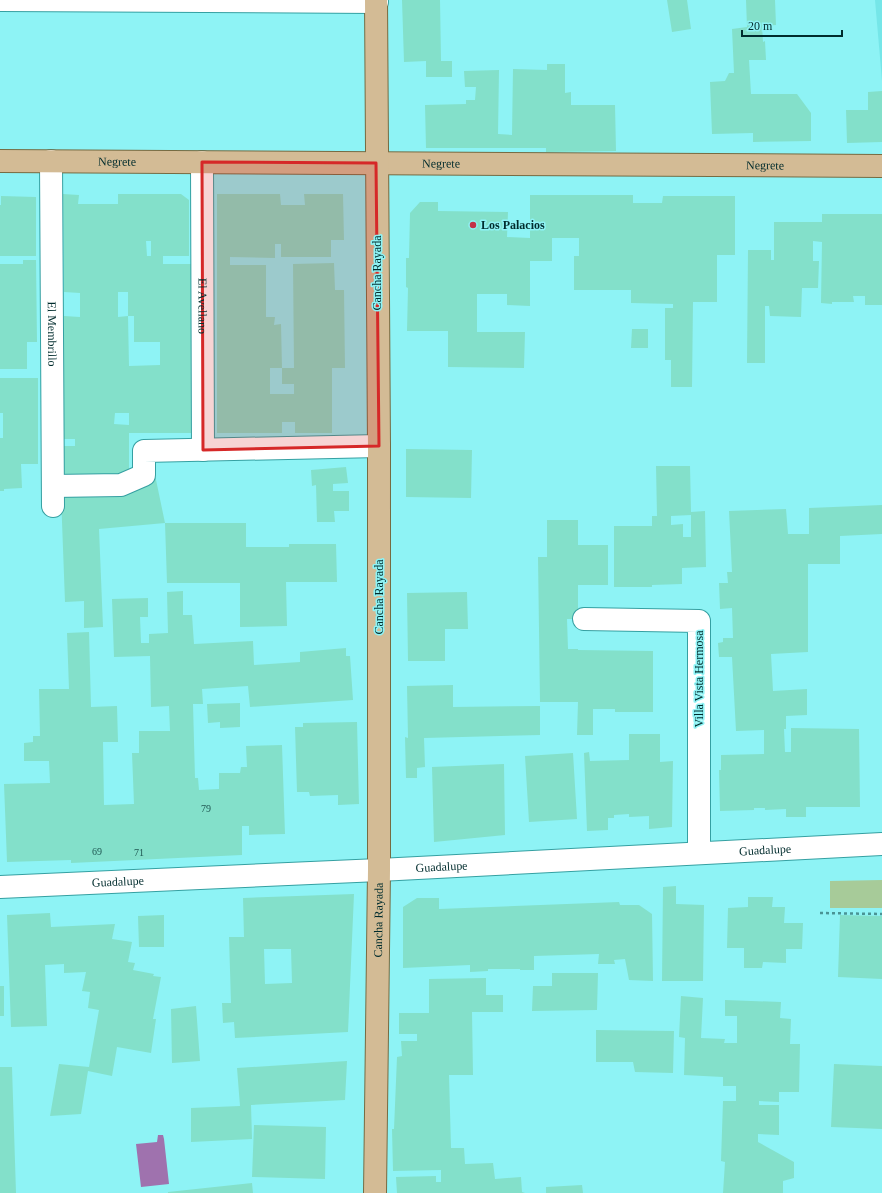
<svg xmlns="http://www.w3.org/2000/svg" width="882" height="1193" font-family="Georgia,serif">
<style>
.built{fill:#75e6e8}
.green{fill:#a7cb99}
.water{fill:#9f72ae}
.building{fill:#83e0ca;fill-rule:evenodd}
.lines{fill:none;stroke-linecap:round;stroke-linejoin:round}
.minor-casing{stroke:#35a0a2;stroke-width:24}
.major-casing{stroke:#766b42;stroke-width:24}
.path{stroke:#4a9495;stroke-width:2.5;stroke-dasharray:3 3;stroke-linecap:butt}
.minor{stroke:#fff;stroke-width:22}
.major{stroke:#d3bb95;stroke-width:22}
.marked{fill:#d62828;fill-opacity:0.2;stroke:#d62828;stroke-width:3;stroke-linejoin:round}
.poi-dot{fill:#c23148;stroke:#8ef3f5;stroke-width:1.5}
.labels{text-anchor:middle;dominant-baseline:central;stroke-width:3;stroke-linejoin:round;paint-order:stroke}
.number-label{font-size:10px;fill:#215954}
.street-label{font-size:12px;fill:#002c2d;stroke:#8ef3f5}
.poi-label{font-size:12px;font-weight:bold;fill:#002c2d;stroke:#8ef3f5;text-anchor:start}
</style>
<rect width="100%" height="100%" fill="#8ef3f5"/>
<!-- built -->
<path class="built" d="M875 0H882V81L881 69Z"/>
<!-- green -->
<path class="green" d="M882 880V908H830V881Z"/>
<!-- water -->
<path class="water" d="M158 1135H163L164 1139 169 1184 141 1187 136 1144 157 1142Z"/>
<!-- building -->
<path class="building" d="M402 0H440L441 61H452V77H426V61L404 62Z
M667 0H687L691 29 672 32Z
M746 0H775L776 25 762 26 763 42 765 41 766 60H749L751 94H797L811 113V141L753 142V133L712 134 710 82 725 81 729 73H734L732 29 747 27Z
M547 64H565V93L571 92V105H615L616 151 546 152V148H426L425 105 466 104V100H475L476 87H465L464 71 499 70 498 134 512 135 513 69 547 70Z
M882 91V142L847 143 846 110H868V92Z
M63 194 79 195 78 204H118V194H181L189 200V256H163V264H192V343L195 342V366L191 365V433H129V477H64V446H75V439H64V316L80 317V293L64 292ZM146 241H151V256H147ZM118 292H128V316H134V342H160V365L129 366 128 316 118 317ZM115 413H129V425L114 424Z
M217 194H280L281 205H305L304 194H343L344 240H331V257H281V244H275V258L230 257V265H266V317H275L274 325 281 324 282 368H270V394H294V384H282V368H294L293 264 334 263 335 290H344L345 368H332V433H295V422H282V433H217Z
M530 195H633V203H662L663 196H735V255H717V302H693L692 387H671V360H665V308H673V304L631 303V290H574V256H579V238H552V261H530V306L507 305V294H477V332H525L524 368 448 367V331H407L408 288 406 287V258H409L410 213 420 202H438V211L508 212 507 237 530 238Z
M1 196 36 197V256H0V205H1Z
M822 214H882V305H865V296H853L854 302H832V304L821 303 822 242 813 241V261H819L818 288H802L801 317 770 316 769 306H765V363H747L748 250H771V260H774V222H822Z
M23 260H36L37 342H27V369H0V264H23Z
M632 329H648V348H631Z
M0 378H38V464H21L22 488 4 489V491H0V438H3V413H0Z
M406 449 472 450 471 498 406 497Z
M656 466H690L691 512 705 511 706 567 682 568V584L652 585V587H614V526H652V516H657ZM691 515V537H683V524L671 525V516Z
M346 467 348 483 333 484V491H349V511H334L335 522H317L316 485 312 486 311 470Z
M155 475 165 523 99 529 103 627 84 628V601L65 602 61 495 114 491Z
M882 505V534L840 536V564H808V652L771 654 773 691 807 689V715L786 716V729H784L785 752H791V728L859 729 860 807H806V817H786V809L765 810V808H754V810L720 811 719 770H721V755L764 754V730L736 731 732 657H719L718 643 723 642V638H733L732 608 720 609 719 583H728L727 572H732L729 511 786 509 788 534H809V508Z
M547 520H578V545H608V585H578V619H567L568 649H578V650L653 651V712H615V709H593V735H577L578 702H540L538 557H547Z
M165 523H246V547H289V544H336L337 582H286L287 626 240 627V583H167Z
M183 591V615H192L194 644 253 641 254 665 300 662V652L346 648V656H350L353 700 250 707 248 686 202 689 203 704H193L195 778H198L199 790 219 789V773H240L241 767H247L246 746 282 745 285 834 249 835V826H242V855L71 863V860L7 862 4 784 50 783 49 761H24V743L33 742V736H40L39 689H69L67 633 89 632 91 707 117 706 118 742H103L104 805 134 804 132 753H139V731H170L169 706 151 707 150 656 114 657 112 599 148 598V617H140L141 643H149V634L168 633 167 592Z
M467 592 468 629H445V661H408L407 593Z
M453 685V707L540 706V735L424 738 425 767 417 768V778H406L405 737 408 738 407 686Z
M240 703V727L220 728V722L208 723 207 704Z
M357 722 359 804 338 805V795L310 796 309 792H297L295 727H303V723Z
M629 734H660V762L673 761 672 827 649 829V816L629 817V814L614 815V818H608V830L587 831 584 753 589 752 590 761 629 760Z
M573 753 577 819 529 822 525 756Z
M504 764 505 835 434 842 432 767Z
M676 886V904L704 905 703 981H662L663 887Z
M354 894 348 1032 235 1038 234 1022 223 1023 222 1003H231L229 937H244L243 898ZM264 949H291L292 983 265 984Z
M748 897H773L772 907H785L784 923H803L802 949H786V963L763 962 762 968H744V948H727L728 908 748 907Z
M417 898H439V909L619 902 620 905H639L652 914 653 981 629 980 625 959 614 960 615 964H598L599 954 534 956V970H520V969H488V971L470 972V965L403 968V907Z
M50 913 51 927 115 924 112 939 132 942 128 962 135 963 133 970 154 974 153 976 161 977 153 1019H156L151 1053 117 1047 112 1076 88 1071 81 1114 50 1116 59 1064 89 1067 99 1010 88 1008 90 992 82 991 86 972 64 973V964L45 965 47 1026 11 1027 7 915Z
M164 915V947H139L138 916Z
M840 915 882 916V979L838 977Z
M552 973H598L597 1010 532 1011 533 986H552Z
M486 978V995H503V1012H472L473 1075H449L451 1148H464L465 1164 493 1163 495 1179 521 1177 522 1192 525 1193H397L396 1177 436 1176V1182H441V1170L393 1171 392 1129H394L397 1057 402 1056 401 1041H417V1034H399V1013H429V979Z
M0 986H4V1016H0Z
M681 996 703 998 701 1038 725 1039 724 1043H737V1016H725V1000L781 1002 780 1018 791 1019 790 1044H800L799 1092H779V1102L759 1101V1105H779V1135L758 1134V1142L794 1162V1178L783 1181V1193H723L725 1162 721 1161 723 1101H736V1086H723V1077L684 1075 685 1038 679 1037Z
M196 1006 200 1061 172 1063 171 1009Z
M596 1030 674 1031 673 1073 635 1072 633 1062H596Z
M347 1061 345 1100 251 1105 252 1139 191 1142V1108L240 1106 237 1068Z
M834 1064 882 1066V1129L831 1127Z
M0 1067H12L16 1193H0Z
M254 1125 326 1127 325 1179 252 1177Z
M252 1183 253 1193H168V1192Z
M582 1185 583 1193H546V1187Z"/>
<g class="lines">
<defs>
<g id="minor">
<path d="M0 0 377 2"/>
<path id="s1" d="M51 161 53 506"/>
<path id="s2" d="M202 162 203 450"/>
<path d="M53 486 121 485 144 475V451L379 446"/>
<path d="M584 619 699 621V853"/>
<path id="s3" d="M0 887 379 870 882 844"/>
</g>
<g id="major">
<path id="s4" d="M0 161 882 166"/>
<path id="s5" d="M375 1193 379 870V446L376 0"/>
</g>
</defs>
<!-- minor casing -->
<use href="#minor" class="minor-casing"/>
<!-- major casing -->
<use href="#major" class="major-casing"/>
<!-- path -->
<path class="path" d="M820 913 882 914"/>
<!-- minor -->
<use href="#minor" class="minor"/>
<!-- major -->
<use href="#major" class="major"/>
</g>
<!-- marked area -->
<path class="marked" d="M202 162 376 163 379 446 203 450Z"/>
<!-- markers -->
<circle class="poi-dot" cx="473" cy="225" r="4"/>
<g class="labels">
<!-- number labels -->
<g class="number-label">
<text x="206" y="808">79</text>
<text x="97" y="851">69</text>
<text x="139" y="852">71</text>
</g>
<!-- street labels -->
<g class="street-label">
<text stroke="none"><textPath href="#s4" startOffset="117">Negrete</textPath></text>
<text stroke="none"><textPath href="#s4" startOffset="441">Negrete</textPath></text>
<text stroke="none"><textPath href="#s4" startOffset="765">Negrete</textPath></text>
<text transform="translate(377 273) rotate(-90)">Cancha Rayada</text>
<text stroke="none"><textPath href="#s2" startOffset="144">El Avellano</textPath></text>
<text stroke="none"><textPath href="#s1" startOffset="173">El Membrillo</textPath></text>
<text transform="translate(379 597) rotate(-90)">Cancha Rayada</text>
<text transform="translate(699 679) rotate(-90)">Villa Vista Hermosa</text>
<text stroke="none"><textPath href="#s3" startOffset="766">Guadalupe</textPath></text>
<text stroke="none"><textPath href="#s3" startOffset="442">Guadalupe</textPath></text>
<text stroke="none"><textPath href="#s3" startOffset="118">Guadalupe</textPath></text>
<text stroke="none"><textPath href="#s5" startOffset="273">Cancha Rayada</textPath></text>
</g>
<!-- poi labels -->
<g class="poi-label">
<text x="481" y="225">Los Palacios</text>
</g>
</g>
<!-- scale -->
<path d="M742 30v6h100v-6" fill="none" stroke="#002c2d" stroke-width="2"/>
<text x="748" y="30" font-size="12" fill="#002c2d" stroke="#8ef3f5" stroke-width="3" paint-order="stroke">20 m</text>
</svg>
